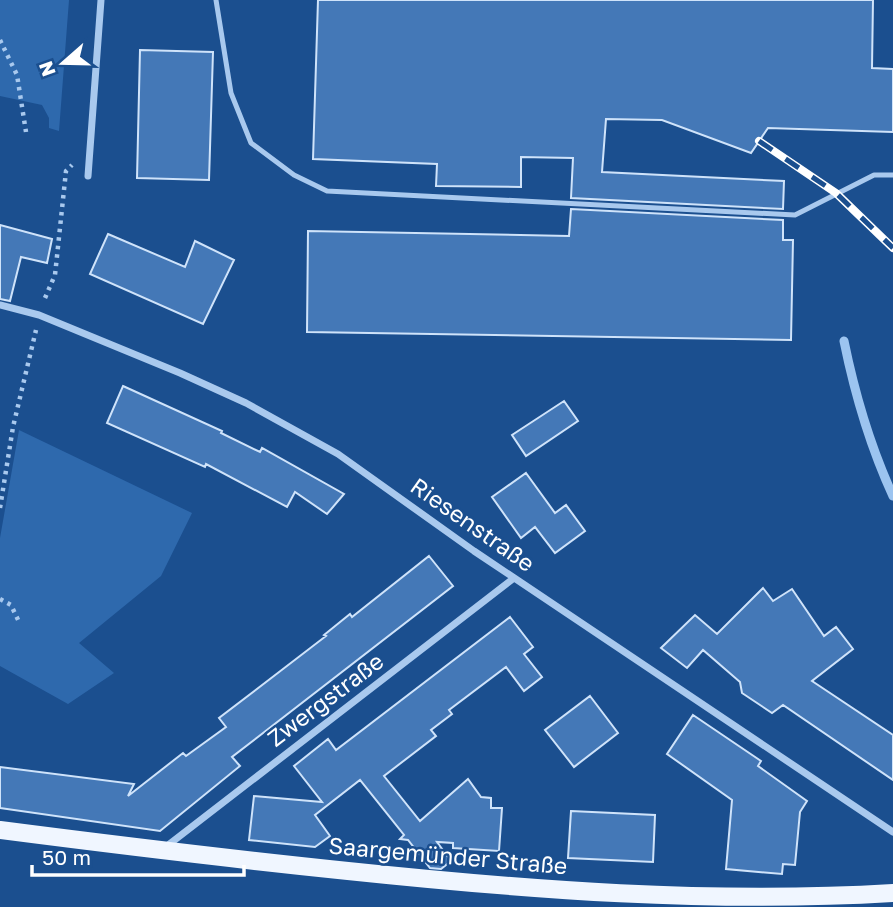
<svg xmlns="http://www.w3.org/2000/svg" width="893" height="907" font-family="'Golos Text',sans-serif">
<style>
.green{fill:#2e69ad}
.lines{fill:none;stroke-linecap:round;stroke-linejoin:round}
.stream{stroke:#9cc4f0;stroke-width:9}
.building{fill:#4478b7;stroke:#cfe3fa;stroke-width:2}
.path{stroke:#a9c9ee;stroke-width:4.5;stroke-dasharray:3.5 5;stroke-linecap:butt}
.service{stroke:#a9c9ee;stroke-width:5}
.minor{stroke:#a9c9ee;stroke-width:7}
.primary{stroke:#f0f6ff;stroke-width:18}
.rail-casing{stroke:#fff;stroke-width:8}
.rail{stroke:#1b4f8f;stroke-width:5;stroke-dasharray:16;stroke-linecap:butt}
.labels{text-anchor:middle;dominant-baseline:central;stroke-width:5;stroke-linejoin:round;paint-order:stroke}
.street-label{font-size:23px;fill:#fff;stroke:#1b4f8f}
</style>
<rect width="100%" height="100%" fill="#1b4f8f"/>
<!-- green -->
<path class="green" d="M0 0H69L59 131 49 128V118L42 105 0 96Z
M19 430 192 513 161 576 79 643 114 673 68 704 0 666V538Z"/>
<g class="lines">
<!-- stream -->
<path class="stream" d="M844 341C855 395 870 446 893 496"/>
</g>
<!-- building -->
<path class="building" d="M318 0H873L872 68 893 69V132L768 128 751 153 662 120 606 119 602 172 784 181 783 209 571 198 573 158 521 157V187L436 186 437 164 313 159Z
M140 50 213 52 209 180 137 178Z
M571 209 783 220V240H793L791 340 307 332 308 231 569 236Z
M0 225 52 239 47 263 21 257 10 301 0 299Z
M108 234 185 267 195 241 234 260 203 324 90 274Z
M123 386 222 431 221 433 260 452 262 448 344 494 327 514 295 492 287 507 206 464 205 467 107 423Z
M564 401 578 421 526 456 512 435Z
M526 473 555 513 566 505 585 531 555 553 535 527 521 538 492 497Z
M429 556 453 586 232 757 240 766 160 831 0 808V767L134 784 128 796 183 753 186 756 226 727 219 718 326 636 324 635 350 614 352 617Z
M763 588 773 601 792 589 824 636 836 627 853 649 812 681 893 735V780L783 705 772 713 742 693 740 682 703 650 687 668 661 648 695 615 717 634Z
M510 617 533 647 524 654 542 677 524 691 506 667 449 710 452 714 431 730 436 736 384 776 420 821 468 779 481 797 491 798V808H502L499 851 453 848V843L437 842 451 861 441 869 430 868 408 840 400 839 404 835 360 780 315 815 330 836 315 847 249 840 254 796 322 802 294 766 328 739 336 750Z
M590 696 618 733 574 767 545 730Z
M693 715 761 761 758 766 807 801 800 812 795 865 783 864 782 874 726 869 732 800 667 754Z
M571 811 655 815 653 862 568 858Z"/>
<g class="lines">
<!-- path -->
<path class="path" d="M0 40 17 75 26 132
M45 298 55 275 66 171 72 165
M0 508 13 427 36 330
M0 599 11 605 20 624"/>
<!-- service -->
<path class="service" d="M216 0 231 93 251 143 294 175 327 191 795 215 874 175H893"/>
<!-- minor -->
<path class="minor" d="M88 176 101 0
M0 305 39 315 180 373 246 403 338 454 474 551 893 832
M163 849 514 578"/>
<!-- primary -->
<path class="primary" d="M0 830C116 845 232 859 348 871 529 890 711 904 893 893"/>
<defs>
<path id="rail" d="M759 141 836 193 893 248"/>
</defs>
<!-- rail casing -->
<use href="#rail" class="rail-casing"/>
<!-- rail -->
<use href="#rail" class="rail"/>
</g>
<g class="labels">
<!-- street labels -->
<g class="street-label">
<text transform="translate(473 524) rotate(35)">Riesenstraße</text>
<text transform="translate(325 699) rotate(-37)">Zwergstraße</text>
<text transform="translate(448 855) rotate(5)">Saargemünder Straße</text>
</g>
</g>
<!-- north arrow -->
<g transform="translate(63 63) rotate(250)" stroke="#1b4f8f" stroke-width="5" paint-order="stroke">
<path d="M0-5L12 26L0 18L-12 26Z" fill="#ffffff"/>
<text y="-10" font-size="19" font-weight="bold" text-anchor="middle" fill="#ffffff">N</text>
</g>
<!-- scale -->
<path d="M32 865v10h212v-10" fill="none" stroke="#ffffff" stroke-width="3.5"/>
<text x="42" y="865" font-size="21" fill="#ffffff" stroke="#1b4f8f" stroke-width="5" paint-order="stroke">50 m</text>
</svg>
